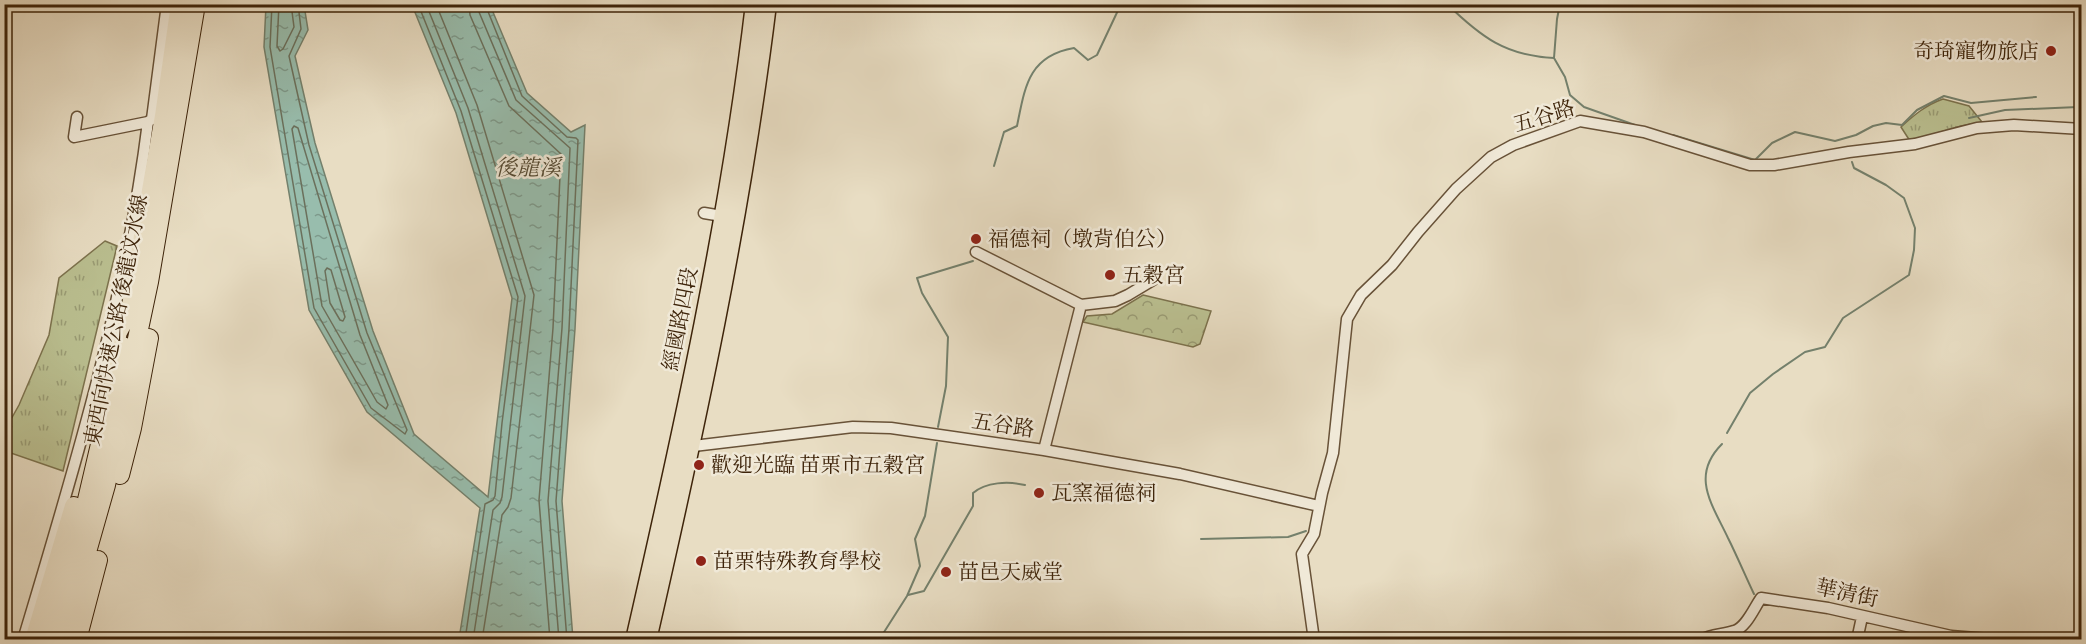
<svg xmlns="http://www.w3.org/2000/svg" width="2086" height="644" font-family="Alegreya,'Noto Serif TC',serif">
<style>
.grass{fill:url(#grass-tufts);stroke:#7c724d;stroke-width:1.5}
.forest{fill:url(#forest-crowns);stroke:#7c724d;stroke-width:1.5}
.water{fill:url(#water-ripples);stroke:#74806c;stroke-width:1.5}
.lines{fill:none;stroke-linecap:round;stroke-linejoin:round}
.shore{stroke:#6b705c;stroke-width:1.5}
.stream{stroke:#74806c;stroke-width:2}
.minor-casing{stroke:#685238;stroke-width:13}
.primary-casing{stroke:#3e240a;stroke-width:19}
.trunk-casing{stroke:#3e240a;stroke-width:20}
.minor{stroke:#f0e9d8;stroke-width:10}
.primary{stroke:#e8ddc3;stroke-width:16}
.trunk{stroke:#e8ddc3;stroke-width:18}
.poi-dot{fill:#8f2418;stroke:#f0e9d8;stroke-width:2}
.labels{text-anchor:middle;dominant-baseline:central;stroke-width:5;stroke-linejoin:round;paint-order:stroke}
.poi-label{font-size:21px;fill:#3e240a;stroke:#f0e9d8;text-anchor:start}
.street-label{font-size:21px;fill:#3e240a;stroke:#f0e9d8}
.water-label{font-size:22px;font-style:italic;fill:#544a33;stroke:#f0e9d8}
</style>
<defs>
<pattern id="grass-tufts" width="24" height="20" patternUnits="userSpaceOnUse" patternTransform="scale(1.5)"><rect width="24" height="20" fill="#babf90"/><path d="M3 7l-1-3M5 7V3M7 7l1-3M15 17l-1-3M17 17v-4M19 17l1-3" fill="none" stroke="#999b74"/></pattern>
<pattern id="forest-crowns" width="20" height="18" patternUnits="userSpaceOnUse" patternTransform="scale(1.5)"><rect width="20" height="18" fill="#babf90"/><path d="M2 6a3 3 0 1 1 6 0M12 15a3 3 0 1 1 6 0" fill="none" stroke="#999b74"/></pattern>
<pattern id="water-ripples" width="26" height="14" patternUnits="userSpaceOnUse" patternTransform="scale(1.5)"><rect width="26" height="14" fill="#98bdad"/><path d="M2 4q2-2 4 0t4 0M15 11q2-2 4 0t4 0" fill="none" stroke="#7d998b"/></pattern>
</defs>
<rect width="100%" height="100%" fill="#e8ddc3"/>
<filter id="stains"><feTurbulence type="fractalNoise" baseFrequency=".00333" numOctaves="4"/><feColorMatrix values="0 0 0 0 .2 0 0 0 0 .09 0 0 0 0 .02 0 0 0 .5 -.17"/></filter>
<radialGradient id="worn" r=".72"><stop offset=".6" stop-color="#630" stop-opacity="0"/><stop offset="1" stop-color="#630" stop-opacity=".3"/></radialGradient>
<!-- grass -->
<path class="grass" d="M1943 99 1969 106 1982 122 1961 126 1910 141 1901 127C1914 115 1926 105 1943 99Z
M105 241 117 246 63 471 5 451V430L19 405 49 335 59 278Z"/>
<!-- forest -->
<path class="forest" d="M1143 295 1211 311 1200 344 1193 347 1083 322 1087 316 1112 314Z"/>
<!-- water -->
<path class="water" d="M266 5H304L308 30 295 56 315 143 373 331 414 434 488 497 512 298 456 113 412 5H490L527 93 571 132 585 125 575 329 562 501 573 639H459L480 508 367 412 309 310 264 47Z"/>
<g class="lines">
<!-- shore -->
<path class="shore" d="M272 4 270 47 314 308 371 408 405 434 407 430 367 333 309 145 289 56 301 29 298 4
M279 4 277 46 280 51 283 49 294 27 291 4
M418 4 461 111 518 297 502 423 495 496 493 500 485 504 465 640
M426 4 468 108 525 296 502 497 500 503 493 510 473 640
M436 4 477 105 534 295 511 498 508 507 502 515 482 640
M469 4 470 15 509 106 561 154 553 328 539 500 550 640
M478 4 479 12 516 100 570 148 562 328 548 501 559 640
M485 4 522 96 567 137 576 138 578 140 569 329 556 501 567 640
M294 126 298 128 360 335 388 405 386 409 377 402 322 306 292 129Z
M327 268 331 270 345 317 343 321 340 320 330 303 325 271Z"/>
<!-- stream -->
<path class="stream" d="M1447 4C1481 37 1506 56 1554 58L1565 77 1570 95 1584 107 1635 125
M1554 58 1557 19 1560 4
M1969 118 2005 110 2078 107
M1673 135 1755 160 1772 143 1795 132 1835 141 1856 135 1873 126 1886 123 1902 125 1917 110 1944 96 1971 103 2036 97
M994 166 1004 132 1017 126C1025 87 1028 56 1074 48L1088 60 1097 55 1121 4
M938 427 946 386 948 337 922 293 917 278 973 261
M1727 433 1750 393 1773 374 1805 352 1825 347 1843 318 1909 275 1914 250 1915 228 1904 198 1886 185 1854 168 1852 162
M1722 444C1690 476 1712 504 1728 538 1737 556 1745 575 1754 594
M1079 487 1088 486 1102 489
M1201 539 1288 537 1306 531
M908 595 924 591 973 506V493C986 482 1008 481 1025 485
M879 640 907 596 920 566 915 539 925 516 937 443"/>
<defs>
<path id="minor" d="M77 117 74 137 148 122
M704 213 728 217
M976 252 1081 305 1115 301 1128 295 1153 280
M685 447 853 427 891 428 1044 450 1180 474 1319 506
M1044 450 1081 305
M23 640C74 470 126 299 148 122L152 119 167 4
M1314 640 1302 554 1314 534 1322 493 1333 453 1347 319 1361 295 1392 265 1418 232 1456 189 1491 157 1513 145 1580 121 1644 132 1750 165H1774L1849 152 1915 144 1977 128 2014 125 2082 129
M1701 640C1712 634 1722 635 1734 631 1746 628 1754 608 1761 598L1828 608 1951 636 2002 640
M1857 640 1862 617"/>
<path id="primary" d="M634 640C682 430 729 218 754 4
M648 640C696 430 742 218 768 4"/>
<path id="trunk" d="M130 311 164 116 180 4
M112 357 118 332 132 306
M120 475 132 428 149 338
M34 640 74 506
M48 640 79 534 123 346
M62 640 106 485 149 282 196 4
M77 640 98 560"/>
</defs>
<!-- minor casing -->
<use href="#minor" class="minor-casing"/>
<!-- primary casing -->
<use href="#primary" class="primary-casing"/>
<!-- trunk casing -->
<use href="#trunk" class="trunk-casing"/>
<!-- minor -->
<use href="#minor" class="minor"/>
<!-- primary -->
<use href="#primary" class="primary"/>
<!-- trunk -->
<use href="#trunk" class="trunk"/>
</g>
<!-- markers -->
<g class="poi-dot">
<circle cx="2051" cy="51" r="6"/>
<circle cx="976" cy="239" r="6"/>
<circle cx="1110" cy="275" r="6"/>
<circle cx="699" cy="465" r="6"/>
<circle cx="1039" cy="493" r="6"/>
<circle cx="701" cy="561" r="6"/>
<circle cx="946" cy="572" r="6"/>
</g>
<g class="labels">
<!-- poi labels -->
<g class="poi-label">
<text x="2039" y="51" text-anchor="end">奇琦寵物旅店</text>
<text x="988" y="239">福德祠（墩背伯公）</text>
<text x="1122" y="275">五穀宮</text>
<text x="711" y="465">歡迎光臨 苗栗市五穀宮</text>
<text x="1051" y="493">瓦窯福德祠</text>
<text x="713" y="561">苗栗特殊教育學校</text>
<text x="958" y="572">苗邑天威堂</text>
</g>
<!-- street labels -->
<g class="street-label">
<text transform="translate(1544 116) rotate(-17)">五谷路</text>
<text transform="translate(680 319) rotate(-79)">經國路四段</text>
<text transform="translate(116 320) rotate(-79)">東西向快速公路 後龍汶水線</text>
<text transform="translate(1003 425) rotate(8)">五谷路</text>
<text transform="translate(1847 593) rotate(12)">華清街</text>
</g>
<!-- water labels -->
<g class="water-label">
<text x="528" y="168">後龍溪</text>
</g>
</g>
<!-- margin -->
<rect width="2086" height="644" fill="none" stroke="#e8ddc3" stroke-width="24"/>
<rect x="6" y="6" width="2074" height="632" fill="none" stroke="#3e240a" stroke-width="3"/>
<rect x="12" y="12" width="2062" height="620" fill="none" stroke="#3e240a" stroke-width="1.5"/>
<rect width="100%" height="100%" filter="url(#stains)"/>
<rect width="100%" height="100%" fill="url(#worn)"/>
</svg>
